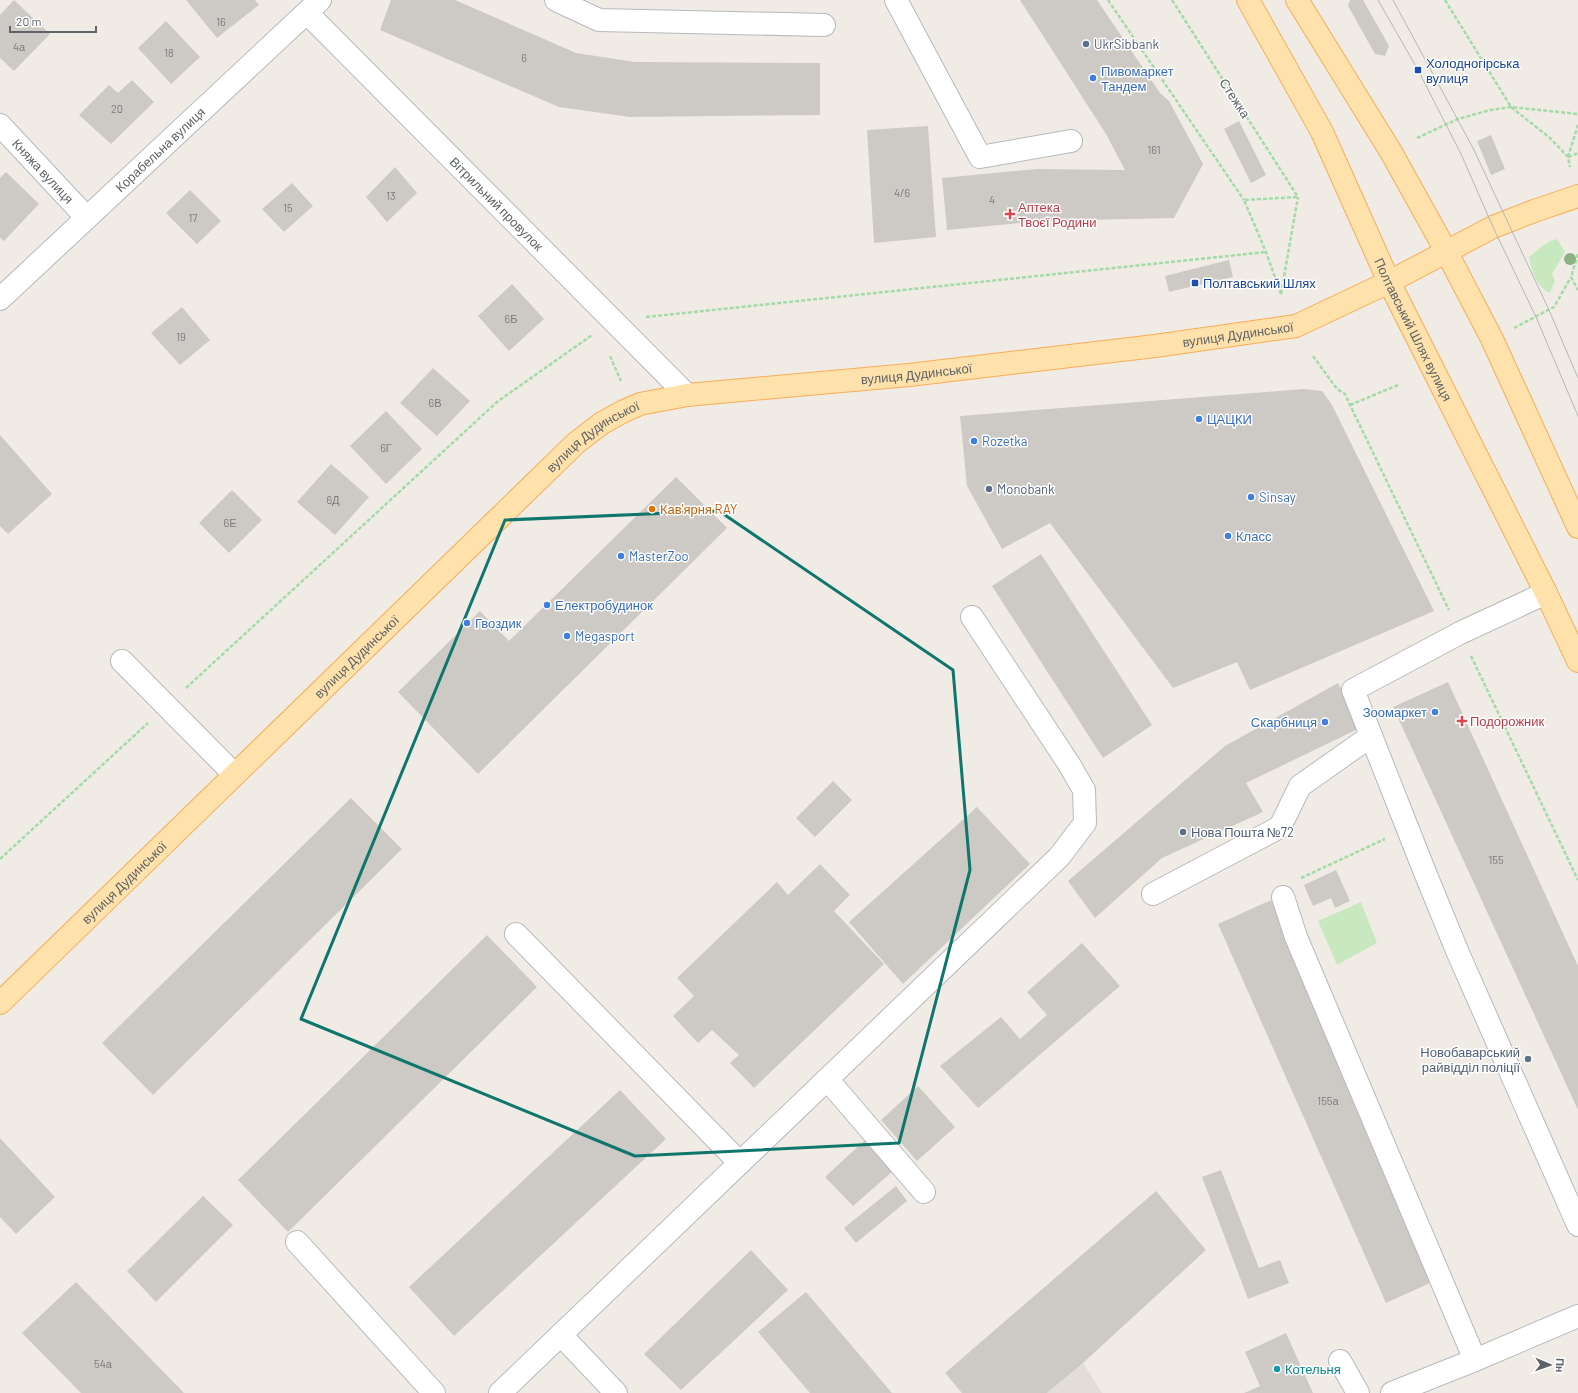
<svg xmlns="http://www.w3.org/2000/svg" width="1578" height="1393" font-family="Barlow,sans-serif">
<style>
.education{fill:#e2ddd6}
.green{fill:#c8e9c0}
.building{fill:#cdc9c4}
.lines{fill:none;stroke-linecap:round;stroke-linejoin:round}
.minor-casing{stroke:#b6b9bd;stroke-width:24}
.major-casing{stroke:#f9ac55;stroke-width:24}
.path{stroke:#a3dba7;stroke-width:2.5;stroke-dasharray:4 2;stroke-linecap:butt}
.minor{stroke:#fff;stroke-width:22}
.major{stroke:#ffe1ab;stroke-width:22}
.tram{stroke:#b4b5b6;stroke-width:1}
.tree{fill:#8cb281}
.marked{fill:none;stroke:#0f766e;stroke-width:3;stroke-linejoin:round}
.service-dot{fill:#5c6f8a;stroke:#fff;stroke-width:1.5}
.transit-dot{fill:#1a4fb4;stroke:#fff;stroke-width:1.5}
.shop-dot{fill:#3f7fe0;stroke:#fff;stroke-width:1.5}
.health-dot{fill:#e0444e;stroke:#fff;stroke-width:1.5}
.food-dot{fill:#e8710a;stroke:#fff;stroke-width:1.5}
.culture-dot{fill:#0f9aa8;stroke:#fff;stroke-width:1.5}
.labels{text-anchor:middle;dominant-baseline:central;stroke-width:3;stroke-linejoin:round;paint-order:stroke}
.number-label{font-size:11px;fill:#797c7e}
.service-label{font-size:13px;fill:#4e5e75;stroke:#fff;text-anchor:start}
.transit-label{font-size:13px;fill:#164399;stroke:#fff;text-anchor:start}
.shop-label{font-size:13px;fill:#366cbe;stroke:#fff;text-anchor:start}
.street-label{font-size:13px;fill:#5d6366;stroke:#fff}
.health-label{font-size:13px;fill:#be3a42;stroke:#fff;text-anchor:start}
.food-label{font-size:13px;fill:#c56008;stroke:#fff;text-anchor:start}
.culture-label{font-size:13px;fill:#0d838f;stroke:#fff;text-anchor:start}
</style>
<rect width="100%" height="100%" fill="#f0ece5"/>
<!-- education -->
<path class="education" d="M1083 1363 1102 1393H1047Z"/>
<!-- green -->
<path class="green" d="M1557 239 1565 252 1552 274 1555 280 1550 293C1537 288 1531 270 1529 257 1537 250 1547 241 1557 239Z
M1361 902 1377 943 1337 965 1318 921Z"/>
<!-- building -->
<path class="building" d="M14 0 50 34 14 71 0 58V15Z
M186 0H255L259 5 217 38Z
M391 0H455L576 53 635 62 820 63V115L630 117 559 107 380 30Z
M1020 0H1097L1160 93 1169 101 1203 164 1174 218 1042 221 947 230 942 178 1037 169 1125 170 1106 134Z
M1350 0H1363L1389 46 1385 56 1375 54 1348 6Z
M166 21 200 57 171 84 138 48Z
M132 80 154 102 111 144 79 115 109 85 118 93Z
M1239 121 1266 175 1251 183 1224 129Z
M928 126 936 237 874 243 867 130Z
M1491 135 1505 169 1491 175 1477 141Z
M395 167 417 193 387 222 366 197Z
M6 172 39 204 4 241 0 238V178Z
M292 183 313 206 284 232 262 209Z
M190 190 221 221 197 244 166 213Z
M1229 260 1233 277 1169 292 1165 276Z
M512 284 544 319 509 351 478 316Z
M182 307 210 340 180 365 151 333Z
M433 368 470 401 437 436 400 403Z
M1304 389 1322 391 1332 405 1434 611 1250 690 1237 662 1173 688 1050 523 1002 549 967 486 960 416Z
M386 411 422 449 386 484 350 446Z
M0 435 52 494 8 534 0 526Z
M331 464 369 497 335 535 297 502Z
M676 477 727 528 478 774 398 692 480 611 509 641Z
M232 490 262 520 229 553 199 523Z
M1041 554 1152 725 1103 758 992 586Z
M1448 682 1578 966V1110L1393 707Z
M1338 683 1362 727 1246 783 1263 812 1162 858 1095 918 1068 881 1225 746Z
M833 781 852 800 815 837 796 818Z
M351 798 402 849 153 1095 102 1043Z
M977 807 1030 864 903 984 849 922Z
M820 864 850 895 834 911 884 964 754 1088 730 1063 739 1055 712 1030 698 1043 673 1016 694 996 677 978 777 882 788 895Z
M1336 870 1350 901 1335 908 1331 898 1313 906 1304 885Z
M1271 900 1439 1279 1386 1303 1218 924Z
M487 935 537 987 288 1232 238 1180Z
M1082 943 1120 986 978 1108 940 1066 1001 1017 1020 1039 1047 1015 1027 992Z
M918 1086 955 1127 917 1161 881 1120Z
M620 1090 666 1139 454 1336 409 1287Z
M0 1138 55 1197 16 1234 0 1217Z
M865 1140 893 1171 853 1206 825 1177Z
M1221 1170 1259 1268 1280 1260 1289 1283 1248 1299 1202 1177Z
M896 1186 907 1201 856 1243 844 1228Z
M1156 1191 1206 1250 1083 1363 1047 1393H962L945 1373Z
M203 1196 233 1225 156 1302 127 1271Z
M751 1250 788 1290 681 1390 644 1354Z
M76 1282 184 1393H81L22 1333Z
M806 1292 892 1393H810L758 1332Z
M1286 1333 1313 1393H1244L1260 1386 1245 1352Z"/>
<g class="lines">
<defs>
<g id="minor">
<path d="M556 0 599 20 824 25"/>
<path d="M896 0 980 157 1071 141"/>
<path id="s1" d="M307 13 687 395"/>
<path id="s2" d="M0 125 86 217"/>
<path id="s3" d="M0 299 320 0"/>
<path d="M1546 593 1460 633 1353 690 1424 870 1458 953 1578 1225"/>
<path d="M122 661 234 774"/>
<path d="M1153 894 1280 827 1300 786 1371 736"/>
<path d="M1283 897 1296 937 1475 1360 1578 1316"/>
<path d="M516 934 740 1163"/>
<path d="M827 1079 924 1192"/>
<path d="M297 1242 434 1393"/>
<path d="M561 1335 616 1393"/>
<path d="M1340 1361 1358 1393"/>
<path d="M500 1393 1059 857 1085 823 1084 790 1069 764 972 617"/>
<path d="M1392 1393 1475 1360"/>
</g>
<g id="major">
<path id="s4" d="M1248 0 1322 132 1389 282 1546 593 1578 661"/>
<path d="M1297 0 1391 152 1446 251 1492 339 1578 527"/>
<path id="s5" d="M0 1003 576 443 602 423 624 411 640 404 687 395 909 375 1155 346 1296 326 1389 282 1493 227 1534 211 1578 196"/>
</g>
</defs>
<!-- minor casing -->
<use href="#minor" class="minor-casing"/>
<!-- major casing -->
<use href="#major" class="major-casing"/>
<!-- path -->
<path class="path" d="M1108 0 1244 200
M1172 0 1298 197
M1445 0 1511 107 1550 138 1568 157 1570 167
M1417 138 1458 119 1490 110 1511 107 1578 114
M1568 157 1578 125
M1568 157 1578 153
M1578 254 1571 277 1578 290
M1281 294 1266 252 1244 200 1298 197
M1281 294 1298 197
M646 317 1266 252
M1514 328 1554 307 1571 277
M610 356 621 381
M1313 356 1337 389 1345 394 1350 405 1449 610
M1350 405 1398 385
M1471 656 1578 880
M186 688 497 402 592 335
M0 859 148 723
M1301 878 1385 839"/>
<!-- minor -->
<use href="#minor" class="minor"/>
<!-- major -->
<use href="#major" class="major"/>
<!-- tram -->
<path class="tram" d="M1378 0 1418 70 1461 154 1493 227 1536 317 1578 416
M1393 0 1473 148 1549 310 1578 378"/>
</g>
<!-- trees -->
<circle class="tree" cx="1570" cy="259" r="6"/>
<!-- marked area -->
<path class="marked" d="M719 511 953 670 970 870 899 1143 635 1156 301 1019 505 520Z"/>
<!-- markers -->
<g class="service-dot">
<circle cx="1086" cy="44" r="4"/>
<circle cx="989" cy="489" r="4"/>
<circle cx="1183" cy="832" r="4"/>
<circle cx="1528" cy="1059" r="4"/>
</g>
<g class="transit-dot">
<rect x="1414" y="66" width="8" height="8" rx="2"/>
<rect x="1191" y="279" width="8" height="8" rx="2"/>
</g>
<g class="shop-dot">
<circle cx="1093" cy="78" r="4"/>
<circle cx="1199" cy="419" r="4"/>
<circle cx="974" cy="441" r="4"/>
<circle cx="1251" cy="497" r="4"/>
<circle cx="1228" cy="536" r="4"/>
<circle cx="621" cy="556" r="4"/>
<circle cx="547" cy="605" r="4"/>
<circle cx="467" cy="623" r="4"/>
<circle cx="567" cy="636" r="4"/>
<circle cx="1435" cy="712" r="4"/>
<circle cx="1325" cy="722" r="4"/>
</g>
<g class="health-dot">
<path d="M1008 208h4v4h4v4h-4v4h-4v-4h-4v-4h4z"/>
<path d="M1460 715h4v4h4v4h-4v4h-4v-4h-4v-4h4z"/>
</g>
<circle class="food-dot" cx="652" cy="509" r="4"/>
<circle class="culture-dot" cx="1277" cy="1369" r="4"/>
<g class="labels">
<!-- number labels -->
<g class="number-label">
<text x="221" y="21">16</text>
<text x="19" y="46">4а</text>
<text x="169" y="52">18</text>
<text x="524" y="57">6</text>
<text x="117" y="108">20</text>
<text x="1154" y="149">161</text>
<text x="902" y="192">4/6</text>
<text x="391" y="195">13</text>
<text x="992" y="199">4</text>
<text x="288" y="207">15</text>
<text x="193" y="217">17</text>
<text x="511" y="318">6Б</text>
<text x="181" y="336">19</text>
<text x="435" y="402">6В</text>
<text x="386" y="447">6Г</text>
<text x="333" y="499">6Д</text>
<text x="230" y="522">6Е</text>
<text x="1496" y="859">155</text>
<text x="1328" y="1100">155а</text>
<text x="103" y="1363">54а</text>
</g>
<!-- service labels -->
<g class="service-label">
<text x="1094" y="44">UkrSibbank</text>
<text x="997" y="489">Monobank</text>
<text x="1191" y="832">Нова Пошта №72</text>
<text x="1520" y="1052" text-anchor="end">Новобаварський<tspan x="1520" dy="15">райвідділ поліції</tspan></text>
</g>
<!-- transit labels -->
<g class="transit-label">
<text x="1426" y="63">Холодногірська<tspan x="1426" dy="15">вулиця</tspan></text>
<text x="1203" y="283">Полтавський Шлях</text>
</g>
<!-- shop labels -->
<g class="shop-label">
<text x="1101" y="71">Пивомаркет<tspan x="1101" dy="15">Тандем</tspan></text>
<text x="1207" y="419">ЦАЦКИ</text>
<text x="982" y="441">Rozetka</text>
<text x="1259" y="497">Sinsay</text>
<text x="1236" y="536">Класс</text>
<text x="629" y="556">MasterZoo</text>
<text x="555" y="605">Електробудинок</text>
<text x="475" y="623">Гвоздик</text>
<text x="575" y="636">Megasport</text>
<text x="1427" y="712" text-anchor="end">Зоомаркет</text>
<text x="1317" y="722" text-anchor="end">Скарбниця</text>
</g>
<!-- street labels -->
<g class="street-label">
<text transform="translate(1235 98) rotate(57)">Стежка</text>
<text stroke="none"><textPath href="#s3" startOffset="219">Корабельна вулиця</textPath></text>
<text stroke="none"><textPath href="#s2" startOffset="63">Княжа вулиця</textPath></text>
<text stroke="none"><textPath href="#s1" startOffset="269">Вітрильний провулок</textPath></text>
<text stroke="none"><textPath href="#s4" startOffset="369">Полтавський Шлях вулиця</textPath></text>
<text stroke="none"><textPath href="#s5" startOffset="1481">вулиця Дудинської</textPath></text>
<text stroke="none"><textPath href="#s5" startOffset="1157">вулиця Дудинської</textPath></text>
<text stroke="none"><textPath href="#s5" startOffset="821">вулиця Дудинської</textPath></text>
<text stroke="none"><textPath href="#s5" startOffset="497">вулиця Дудинської</textPath></text>
<text stroke="none"><textPath href="#s5" startOffset="173">вулиця Дудинської</textPath></text>
</g>
<!-- health labels -->
<g class="health-label">
<text x="1018" y="207">Аптека<tspan x="1018" dy="15">Твоєї Родини</tspan></text>
<text x="1470" y="721">Подорожник</text>
</g>
<!-- food labels -->
<g class="food-label">
<text x="660" y="509">Кав'ярня RAY</text>
</g>
<!-- culture labels -->
<g class="culture-label">
<text x="1285" y="1369">Котельня</text>
</g>
</g>
<!-- north arrow -->
<g transform="translate(1550 1365) rotate(92)" stroke="#ffffff" stroke-width="3" paint-order="stroke">
<path d="M0-3L7 15L0 10L-7 15Z" fill="#5d6366"/>
<text y="-6" font-size="11" font-weight="bold" text-anchor="middle" fill="#5d6366">Пн</text>
</g>
<!-- scale -->
<path d="M10 26v6h86v-6" fill="none" stroke="#5d6366" stroke-width="2"/>
<text x="16" y="26" font-size="12" fill="#5d6366" stroke="#ffffff" stroke-width="3" paint-order="stroke">20 m</text>
</svg>
